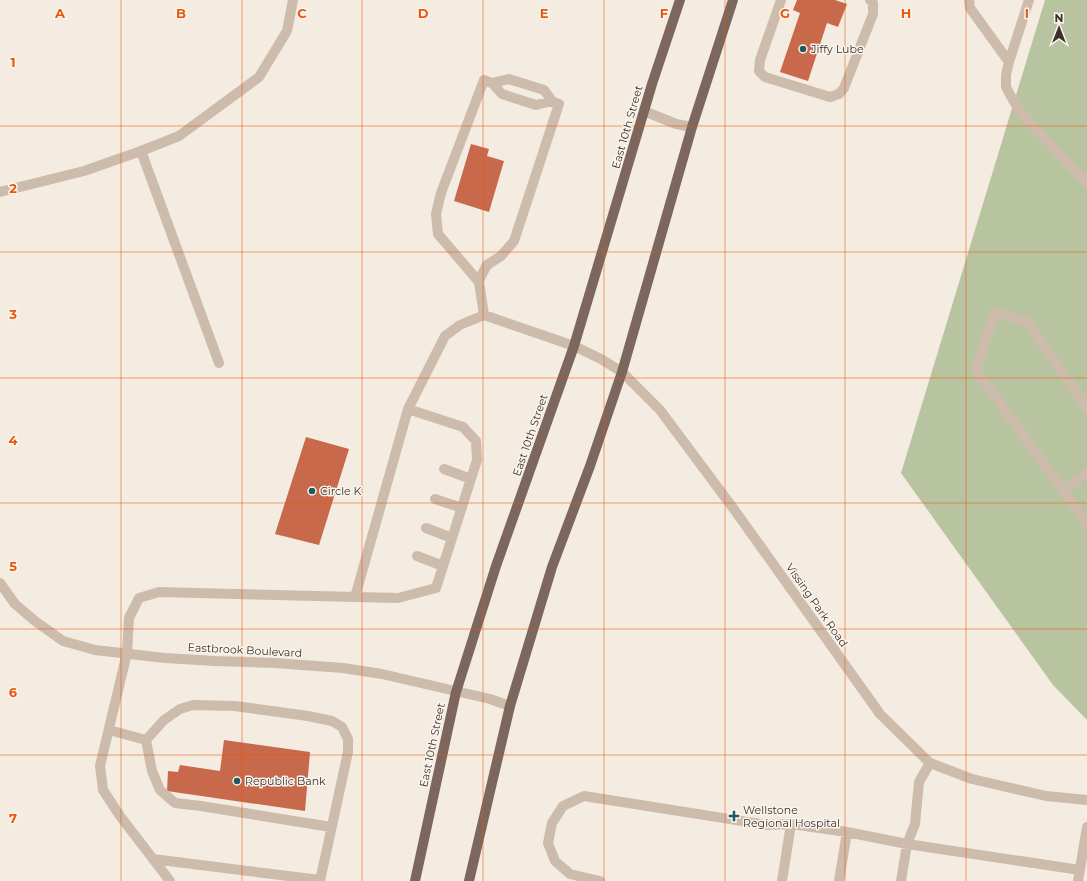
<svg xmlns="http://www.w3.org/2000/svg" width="1087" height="881" font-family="Montserrat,sans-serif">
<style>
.green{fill:#b8c4a0}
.building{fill:#c8694b}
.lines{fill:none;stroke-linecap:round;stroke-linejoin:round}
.service{stroke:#cdbbac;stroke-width:10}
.minor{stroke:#cdbbac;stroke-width:10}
.primary{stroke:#7d675c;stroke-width:10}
.grid{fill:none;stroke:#e8590c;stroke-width:1;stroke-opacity:0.55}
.poi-dot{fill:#1f5a5e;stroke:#fbf5ee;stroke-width:1.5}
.labels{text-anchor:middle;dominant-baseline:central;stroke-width:3;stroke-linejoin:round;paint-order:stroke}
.poi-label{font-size:11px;fill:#3b302b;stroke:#fbf5ee;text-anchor:start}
.street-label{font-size:11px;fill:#3b302b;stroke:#fbf5ee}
.grid-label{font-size:13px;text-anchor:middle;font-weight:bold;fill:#e8590c;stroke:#fbf5ee;stroke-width:3;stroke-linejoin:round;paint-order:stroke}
</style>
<rect width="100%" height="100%" fill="#f4ebe1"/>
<!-- green -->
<path class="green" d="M1045 0H1087V720L1053 685 901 473Z"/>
<!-- building -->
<path class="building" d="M797 0H835L847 4 838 27 827 23 808 81 780 72 800 13 793 10Z
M471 144 489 149 487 156 504 161 489 212 454 201Z
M306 437 349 449 319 545 275 534Z
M224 740 310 752 305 811 167 791 168 771 178 772 180 765 220 771Z"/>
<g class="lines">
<!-- service -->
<path class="service" d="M781 0 760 60 759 71 765 77 830 97 839 94 844 88 873 14V3L870 0
M492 83 509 79 544 90 552 101
M141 151 219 363
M479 282 438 234 436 214 441 193 484 80 492 83 502 94 536 105 552 101 559 104 514 241 501 256 487 265 481 276 479 282 484 315
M444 469 471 479
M435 499 462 508
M426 528 452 538
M417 556 443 566
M355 597 408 409
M109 730 146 740
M146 740 164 720 180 709 193 705 235 706 308 716 332 721 342 727 348 739V752L320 881
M146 740 152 771 160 790 175 803 201 806 331 827
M153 859 320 880
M170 881 120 816 103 790 100 766 127 653 129 618 139 598 159 592 398 598 436 588 477 460 476 441 463 427 408 409 445 336 460 325 484 315 574 346
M600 881 570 874 555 861 548 843 552 823 563 806 584 796 767 825 791 824 847 832 907 844 1080 870
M782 881 791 824
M839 881 847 832
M901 881 907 844 915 824 919 782 930 763
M1078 881 1087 827"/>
<!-- minor -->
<path class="minor" d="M969 0 970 8 1009 62
M1029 0 1009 62 1006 75V87L1013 100 1022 114 1087 183
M644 111 676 124 692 127
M0 192 84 171 141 151 179 136 259 77 287 31 293 0
M574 346 601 359 622 372 660 410 736 512 880 714 930 763 972 779 1046 796 1087 800
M1087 408 1028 323 995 311 976 370 1063 490 1087 524
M1063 490 1087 473
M0 583 15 604 35 621 63 641 95 650 165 658 215 661 275 663 343 668 382 674 490 699 510 706"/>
<!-- primary -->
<path class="primary" d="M415 881 456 692 496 566 574 346 652 84 680 0
M469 881 510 706 552 567 590 466 622 372 692 127 733 0"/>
</g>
<!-- grid -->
<path class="grid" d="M121 0V881M242 0V881M362 0V881M483 0V881M604 0V881M725 0V881M845 0V881M966 0V881M0 126H1087M0 252H1087M0 378H1087M0 503H1087M0 629H1087M0 755H1087"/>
<!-- markers -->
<g class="poi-dot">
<circle cx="803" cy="49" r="4"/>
<circle cx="312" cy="491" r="4"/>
<circle cx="237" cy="781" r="4"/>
<path d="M732 810h4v4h4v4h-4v4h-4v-4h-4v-4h4z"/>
</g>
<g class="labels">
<!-- poi labels -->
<g class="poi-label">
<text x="811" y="49">Jiffy Lube</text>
<text x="320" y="491">Circle K</text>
<text x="245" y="781">Republic Bank</text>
<text x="743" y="810">Wellstone<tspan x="743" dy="13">Regional Hospital</tspan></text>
</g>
<!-- street labels -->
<g class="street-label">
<text transform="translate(627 127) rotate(-74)">East 10th Street</text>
<text transform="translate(530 435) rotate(-71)">East 10th Street</text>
<text transform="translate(817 605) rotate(55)">Vissing Park Road</text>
<text transform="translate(245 650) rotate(3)">Eastbrook Boulevard</text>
<text transform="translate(432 745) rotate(-78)">East 10th Street</text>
</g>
</g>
<g class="grid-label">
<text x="60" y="18">A</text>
<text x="181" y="18">B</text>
<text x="302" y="18">C</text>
<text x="423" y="18">D</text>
<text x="544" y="18">E</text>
<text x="664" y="18">F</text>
<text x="785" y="18">G</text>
<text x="906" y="18">H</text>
<text x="1027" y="18">I</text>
<text x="13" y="67">1</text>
<text x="13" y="193">2</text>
<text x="13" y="319">3</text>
<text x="13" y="445">4</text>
<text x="13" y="571">5</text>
<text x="13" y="697">6</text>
<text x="13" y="823">7</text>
</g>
<!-- north arrow -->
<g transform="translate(1059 28)" stroke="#fbf5ee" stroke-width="3" paint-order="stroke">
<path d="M0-3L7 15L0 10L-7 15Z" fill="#3b302b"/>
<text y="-6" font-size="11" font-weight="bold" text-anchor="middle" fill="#3b302b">N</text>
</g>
</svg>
